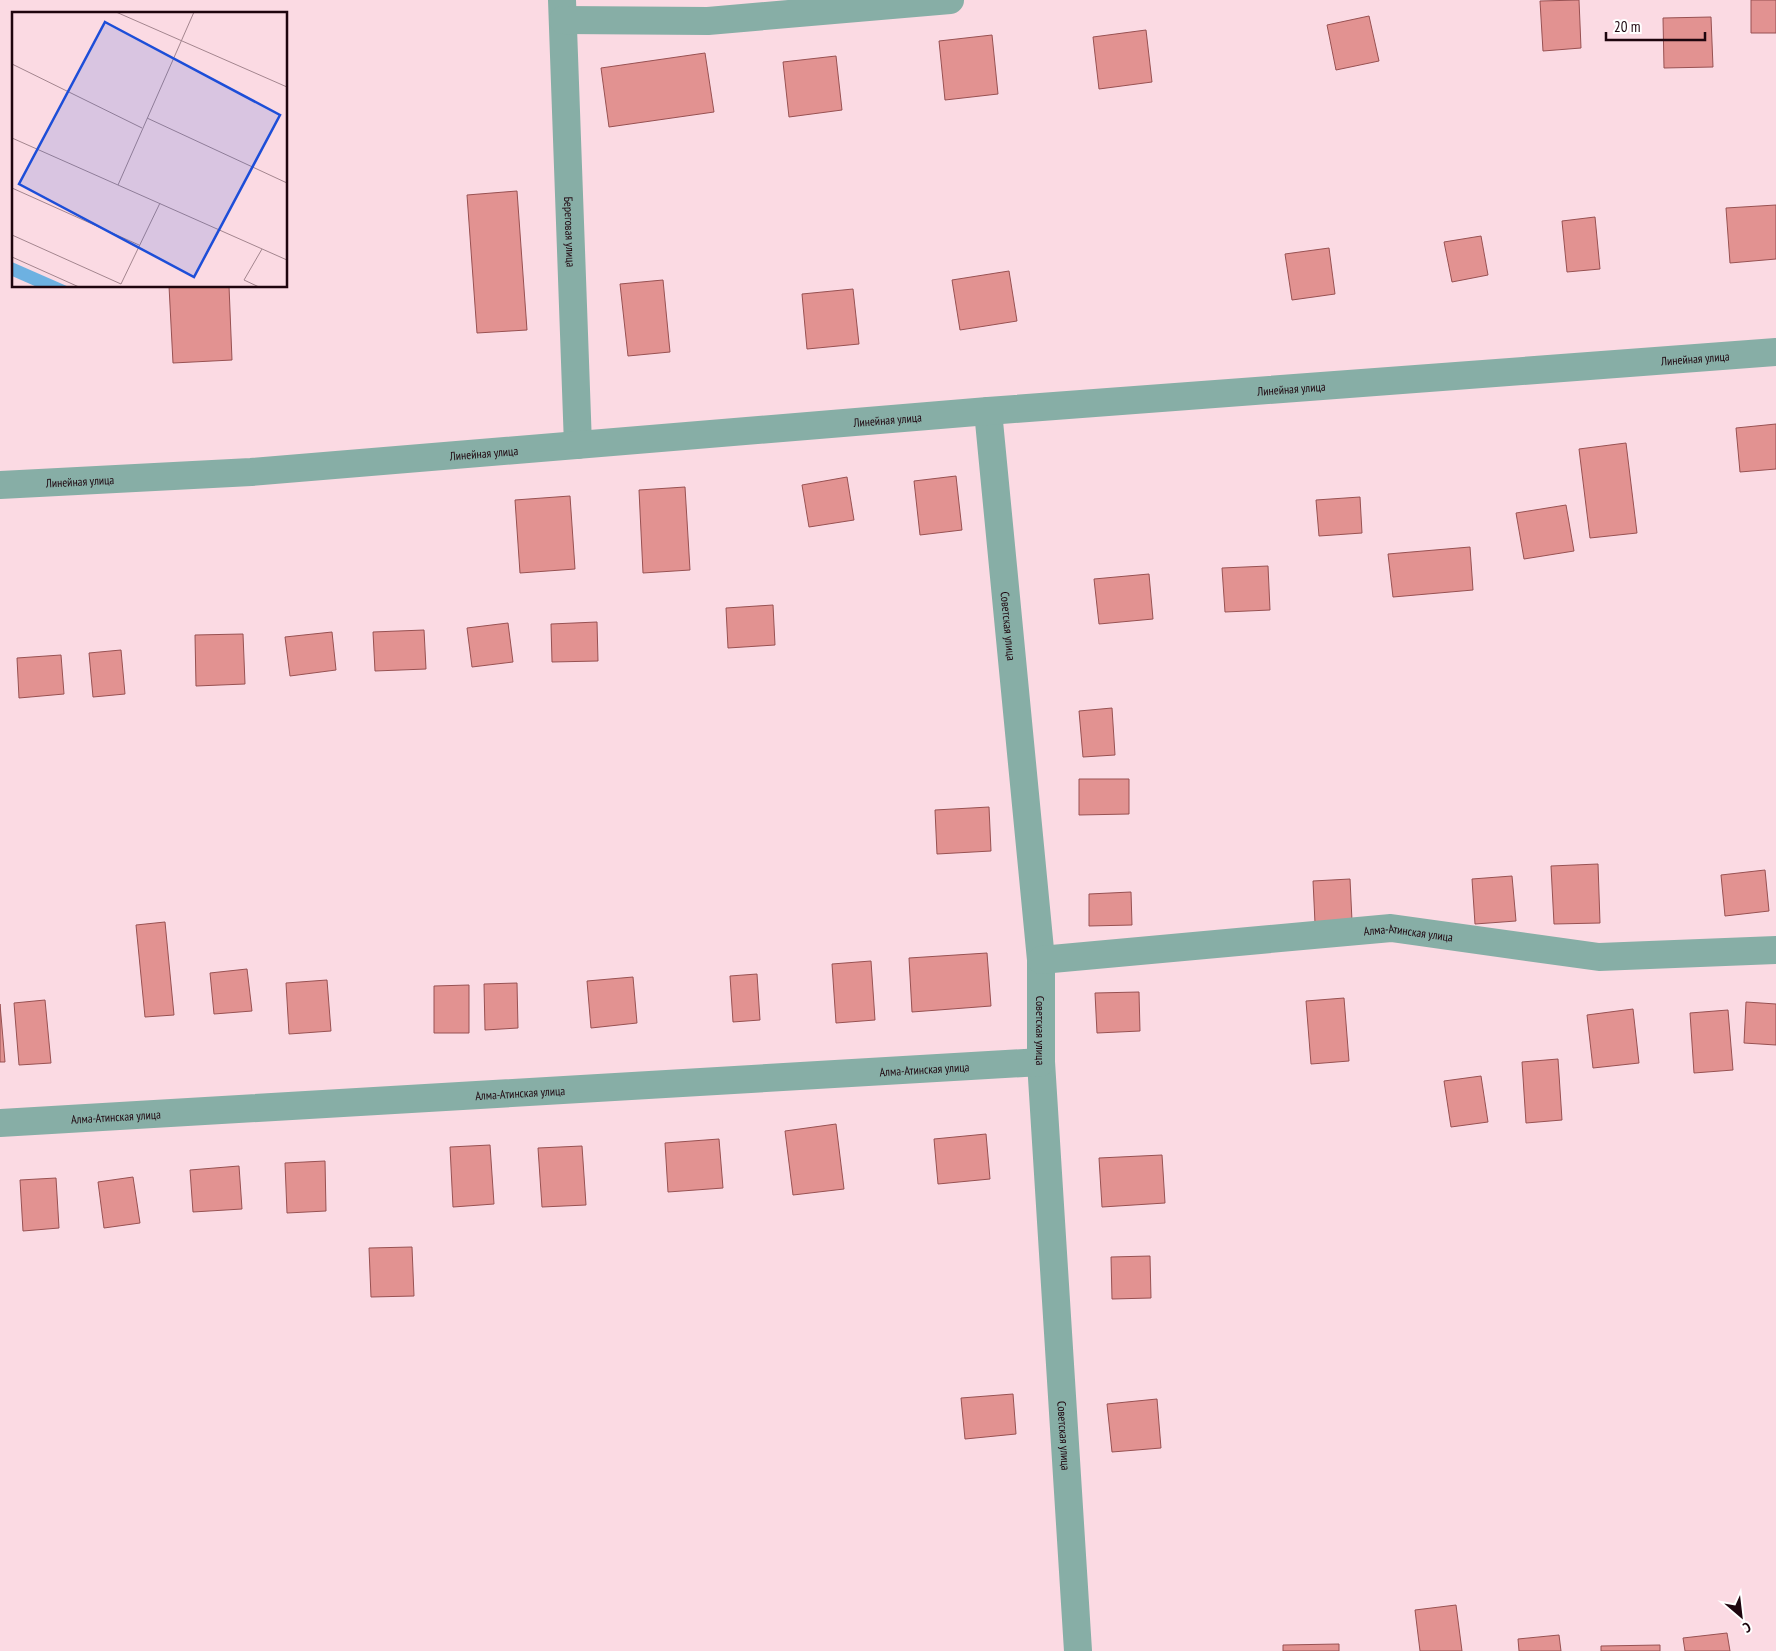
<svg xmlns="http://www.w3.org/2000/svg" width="1776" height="1651" font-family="'PT Sans Narrow',sans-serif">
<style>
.building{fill:#e29291;stroke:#985152}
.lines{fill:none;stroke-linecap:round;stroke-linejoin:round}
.minor{stroke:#87aea6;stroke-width:28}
.labels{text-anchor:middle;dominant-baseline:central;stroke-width:4.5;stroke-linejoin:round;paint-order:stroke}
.street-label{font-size:12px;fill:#1e050e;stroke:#fff}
.inset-road{fill:none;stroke:#a3858e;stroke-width:1}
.view{fill:#1d4ed8;fill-opacity:0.15;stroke:#1d4ed8;stroke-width:2.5}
.inset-edge{fill:none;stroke:#1e050e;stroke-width:2.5}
</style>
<rect width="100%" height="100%" fill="#fbdae3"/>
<!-- building -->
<path class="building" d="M1579 0 1581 48 1543 51 1540 1Z
M1751 0H1776V33H1751Z
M1369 16 1379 61 1336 70 1327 25Z
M1711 17 1713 67 1664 68 1663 18Z
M1146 30 1152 82 1099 89 1093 37Z
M992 35 998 94 945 100 939 41Z
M705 53 714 112 609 127 601 68Z
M836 56 842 110 789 117 783 62Z
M517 191 527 330 477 333 467 195Z
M1776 205V259L1730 263 1726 208Z
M1595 217 1600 269 1567 272 1562 221Z
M1481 236 1488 275 1452 282 1444 242Z
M1329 248 1335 294 1292 300 1285 254Z
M1009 271 1017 321 960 330 952 280Z
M663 280 670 352 628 356 620 284Z
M169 286H229L232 360 173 363Z
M853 289 859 344 807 349 802 294Z
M1776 424V469L1740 472 1736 428Z
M1626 443 1637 533 1590 538 1579 449Z
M956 476 962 530 920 535 914 481Z
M847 477 854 520 809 527 802 485Z
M685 487 690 570 643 573 639 490Z
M570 496 575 569 520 573 515 500Z
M1360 497 1362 533 1319 536 1316 500Z
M1566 505 1574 551 1524 559 1516 513Z
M1470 547 1473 590 1393 597 1388 554Z
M1268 566 1270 610 1225 612 1222 568Z
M1149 574 1153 619 1099 624 1094 579Z
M773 605 775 645 728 648 726 608Z
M597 622 598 661 552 662 551 624Z
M508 623 513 662 472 667 467 628Z
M424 630 426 669 375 671 373 632Z
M332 632 336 670 290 676 285 637Z
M243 634 245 684 196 686 195 635Z
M121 650 125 694 93 697 89 653Z
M61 655 64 694 19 698 17 658Z
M1112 708 1115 755 1083 757 1079 711Z
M1079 779H1129V814L1079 815Z
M989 807 991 851 937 854 935 810Z
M1598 864 1600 923 1554 924 1551 866Z
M1765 870 1769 911 1725 916 1721 875Z
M1512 876 1516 921 1475 924 1472 879Z
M1350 879 1352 921 1315 923 1313 881Z
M1131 892 1132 925 1089 926V894Z
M165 922 174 1015 145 1017 136 925Z
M987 953 991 1006 912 1012 909 958Z
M871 961 875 1020 836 1023 832 964Z
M247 969 252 1011 214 1014 210 973Z
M757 974 760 1020 733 1022 730 976Z
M633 977 637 1023 591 1028 587 981Z
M327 980 331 1031 289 1034 286 983Z
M517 983 518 1028 485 1030 484 984Z
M469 985V1033H434V986Z
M1139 992 1140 1031 1097 1033 1095 993Z
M1344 998 1349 1061 1311 1064 1306 1001Z
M45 1000 51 1063 19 1065 14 1003Z
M1746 1002 1776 1004V1045L1744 1043Z
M0 1004 5 1062H0Z
M1633 1009 1639 1063 1593 1068 1587 1015Z
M1728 1010 1733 1070 1694 1073 1690 1013Z
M1558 1059 1562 1120 1526 1123 1522 1062Z
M1481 1076 1488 1122 1451 1127 1444 1081Z
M836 1124 844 1189 793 1195 785 1131Z
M986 1134 990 1179 938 1184 934 1139Z
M719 1139 723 1188 668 1192 665 1143Z
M490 1145 494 1204 453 1207 450 1147Z
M582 1146 586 1205 542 1207 538 1148Z
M1162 1155 1165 1203 1102 1207 1099 1158Z
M325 1161 326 1211 287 1213 285 1163Z
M239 1166 242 1209 193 1212 190 1170Z
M133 1177 140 1223 104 1228 98 1182Z
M56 1178 59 1228 23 1231 20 1180Z
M412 1247 414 1296 371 1297 369 1248Z
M1150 1256 1151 1298 1112 1299 1111 1257Z
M1013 1394 1016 1434 965 1439 961 1398Z
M1157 1399 1161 1448 1112 1452 1107 1404Z
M1456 1605 1462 1651H1420L1415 1610Z
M1727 1633 1730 1651H1685L1683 1638Z
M1559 1635 1561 1651H1519L1518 1639Z
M1339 1644V1651H1283V1645Z
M1660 1645V1651H1601V1646Z"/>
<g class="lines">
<!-- minor -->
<g class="minor">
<path id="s1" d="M562 0 578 445"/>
<path d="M563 20 708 21 950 0"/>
<path id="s2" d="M988 411 1041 960V1062L1078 1651"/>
<path id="s3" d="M0 485 251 472 988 411 1776 352"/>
<path id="s4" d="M1041 960 1391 928 1599 957 1776 950"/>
<path id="s5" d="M0 1123 1041 1062"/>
</g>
</g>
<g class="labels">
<!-- street labels -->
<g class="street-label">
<text stroke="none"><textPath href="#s1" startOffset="232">Береговая улица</textPath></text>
<text stroke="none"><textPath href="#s3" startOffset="1700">Линейная улица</textPath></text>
<text stroke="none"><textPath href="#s3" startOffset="1295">Линейная улица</textPath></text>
<text stroke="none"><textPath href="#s3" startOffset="890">Линейная улица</textPath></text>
<text stroke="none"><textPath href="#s3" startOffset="485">Линейная улица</textPath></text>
<text stroke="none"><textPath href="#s3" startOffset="80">Линейная улица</textPath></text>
<text stroke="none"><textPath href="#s2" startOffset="216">Советская улица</textPath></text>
<text stroke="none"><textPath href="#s4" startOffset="369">Алма-Атинская улица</textPath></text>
<text stroke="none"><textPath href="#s2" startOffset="622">Советская улица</textPath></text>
<text stroke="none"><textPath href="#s5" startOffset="926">Алма-Атинская улица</textPath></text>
<text stroke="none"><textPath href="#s5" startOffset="521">Алма-Атинская улица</textPath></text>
<text stroke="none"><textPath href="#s5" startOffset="116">Алма-Атинская улица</textPath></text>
<text stroke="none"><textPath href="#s2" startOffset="1028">Советская улица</textPath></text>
</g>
</g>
<!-- overview -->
<g transform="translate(12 12)">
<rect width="275" height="275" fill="#fbdae3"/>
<path d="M0 250 57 275H25L0 264Z" fill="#6db1e1"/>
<path class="inset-road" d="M104 0 275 75M0 52 130 116M135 106 275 171M0 126 275 248M106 173 182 0M0 176 127 233M0 223 109 272 148 191M0 245 67 275M247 275 232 268 250 237"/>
<path class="view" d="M93 10 268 103 182 265 7 172Z"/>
<rect width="275" height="275" class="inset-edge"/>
</g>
<!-- north arrow -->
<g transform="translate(1741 1616) rotate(152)" stroke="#ffffff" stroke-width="4" paint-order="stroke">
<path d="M0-4L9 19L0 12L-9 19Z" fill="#1e050e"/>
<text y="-8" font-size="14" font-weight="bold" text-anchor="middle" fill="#1e050e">С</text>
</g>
<!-- scale -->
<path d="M1606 32v8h99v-8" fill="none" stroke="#1e050e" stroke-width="2.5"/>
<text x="1614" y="32" font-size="15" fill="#1e050e" stroke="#ffffff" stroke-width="4" paint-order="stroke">20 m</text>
</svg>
